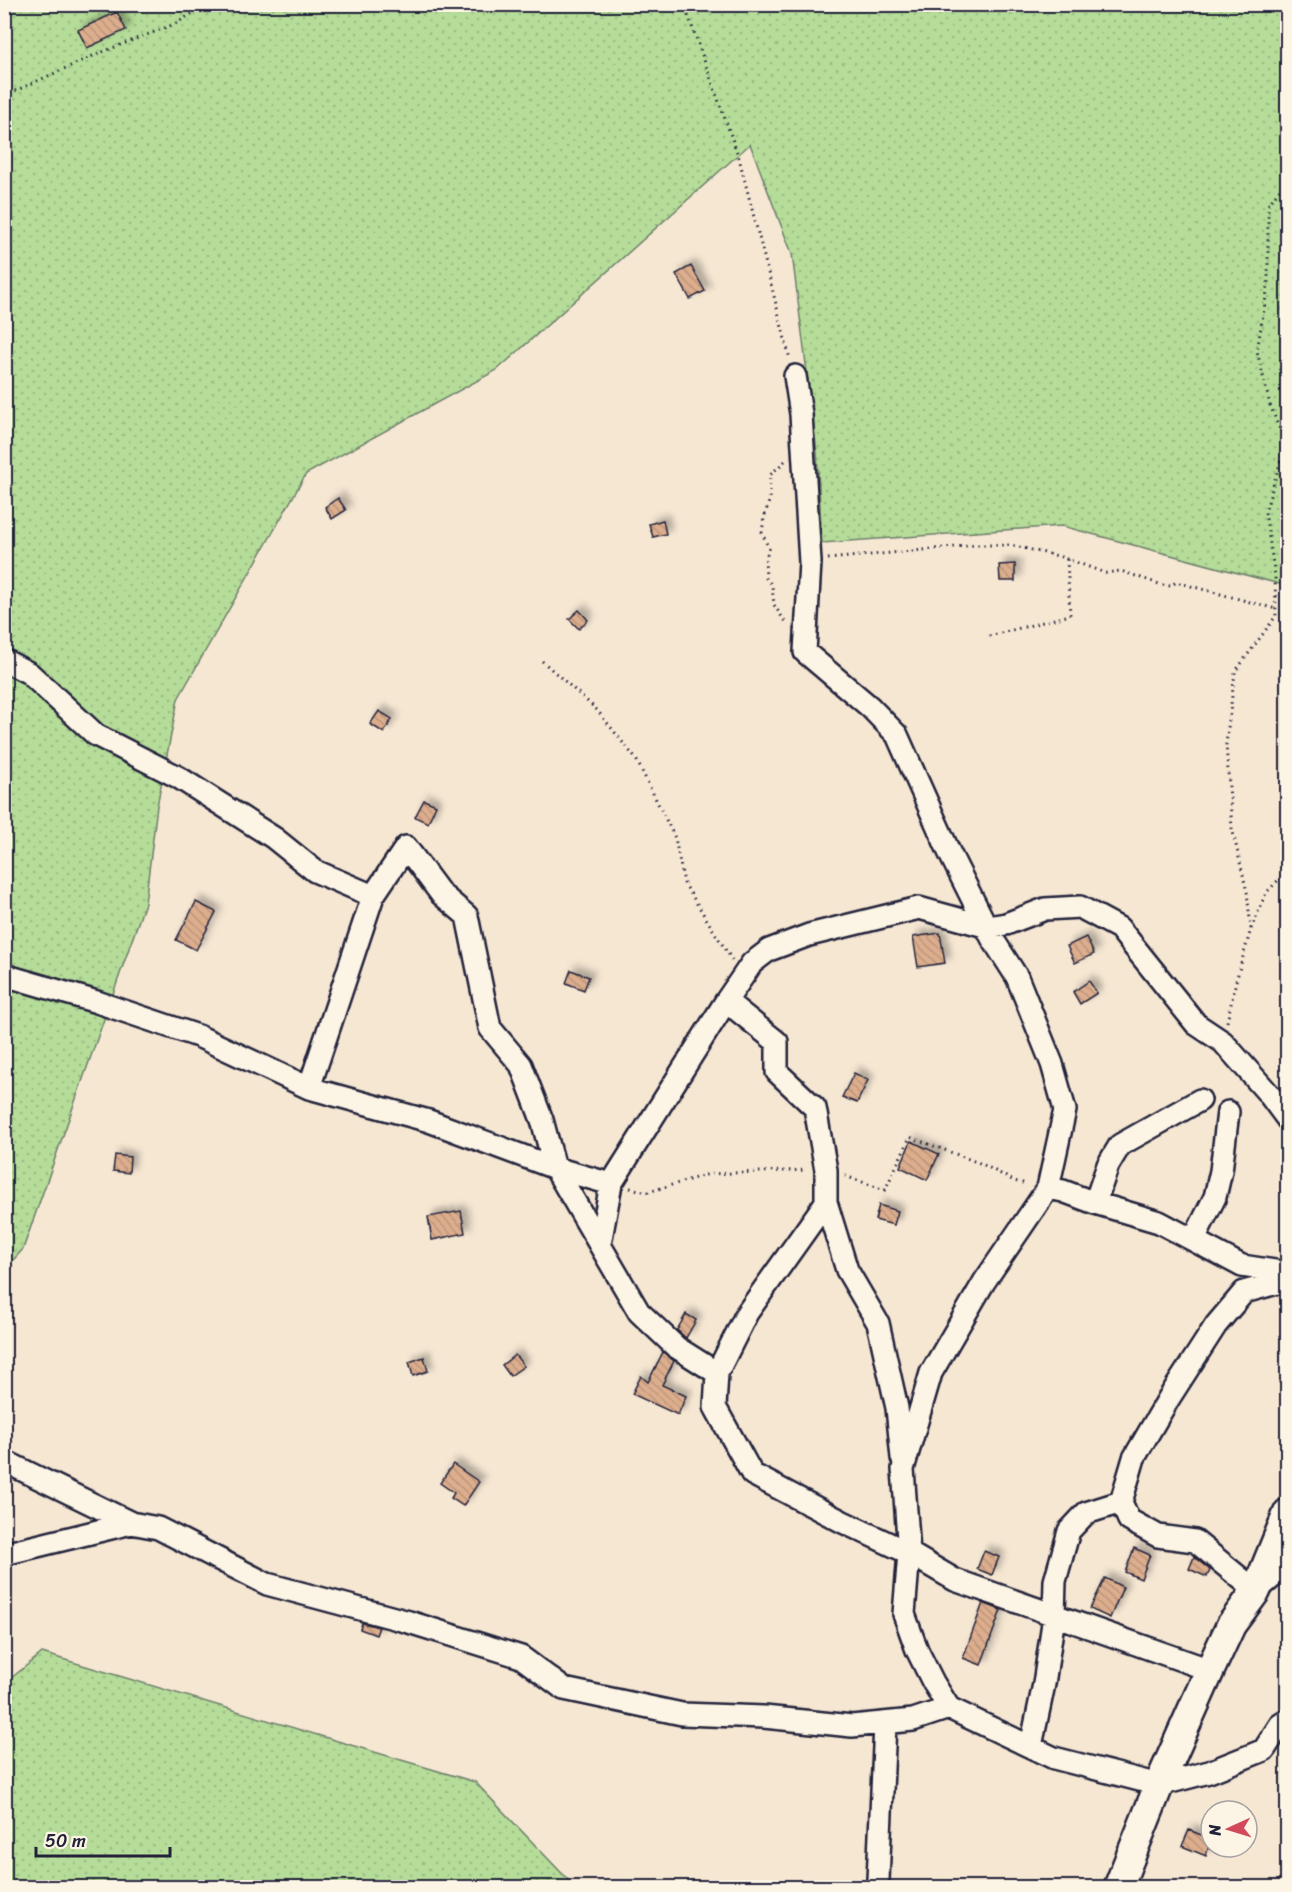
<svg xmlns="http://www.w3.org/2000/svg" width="1292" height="1892" font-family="Sriracha,sans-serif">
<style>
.grass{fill:url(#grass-dots);stroke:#6c7f6a;stroke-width:1.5}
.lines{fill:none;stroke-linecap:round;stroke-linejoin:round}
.stream{stroke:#6886a9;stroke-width:5}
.building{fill:url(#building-back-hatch);stroke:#22223b;stroke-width:1.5;filter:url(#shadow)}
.street-casing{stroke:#22223b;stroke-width:26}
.secondary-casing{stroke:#22223b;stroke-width:33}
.path{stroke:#22223b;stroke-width:3;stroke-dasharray:1.5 4.5;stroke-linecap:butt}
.street{stroke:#fcf5e5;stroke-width:21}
.secondary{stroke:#fcf5e5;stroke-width:28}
</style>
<defs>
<pattern id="grass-dots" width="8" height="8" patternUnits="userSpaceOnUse" patternTransform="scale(1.5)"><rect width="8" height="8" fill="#b5dc98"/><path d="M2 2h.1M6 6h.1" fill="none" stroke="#9bbc84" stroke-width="1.8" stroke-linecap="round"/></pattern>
<pattern id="building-back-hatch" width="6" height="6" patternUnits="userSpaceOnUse" patternTransform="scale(1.5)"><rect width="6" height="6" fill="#dcae8d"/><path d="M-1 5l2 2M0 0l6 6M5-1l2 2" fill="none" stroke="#bc957b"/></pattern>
<filter id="shadow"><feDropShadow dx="5.5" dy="-5.5" stdDeviation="3" flood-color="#0004"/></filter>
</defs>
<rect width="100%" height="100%" fill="#f6e7d3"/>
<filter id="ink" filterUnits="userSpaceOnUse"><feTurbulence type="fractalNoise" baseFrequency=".0167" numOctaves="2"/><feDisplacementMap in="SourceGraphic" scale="12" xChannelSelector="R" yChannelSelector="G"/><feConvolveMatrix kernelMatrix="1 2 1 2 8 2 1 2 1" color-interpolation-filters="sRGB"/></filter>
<g filter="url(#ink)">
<!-- grass -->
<path class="grass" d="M5 5H1287V586L1062 526 822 543 817 452 792 254 750 144 497 370 306 474 178 699 157 806 145 903 23 1249 5 1269Z
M42 1653 475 1782 575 1887H5V1683Z"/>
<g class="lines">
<!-- stream -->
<path class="stream" d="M4 11 24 4"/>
</g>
<!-- building -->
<path class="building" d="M117 12 126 30 87 48 78 30Z
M691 266 705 291 690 299 676 274Z
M338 498 346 510 332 519 325 507Z
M663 520 666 534 653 537 649 524Z
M1015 564V581H1000L999 565Z
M579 610 588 620 579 629 569 619Z
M379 711 392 719 384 733 370 724Z
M424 800 436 805 428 823 415 817Z
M196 902 216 912 196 950 176 940Z
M940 933 945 963 918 967 913 937Z
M1086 937 1094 954 1075 963 1067 946Z
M571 970 589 977 584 990 566 983Z
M1089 981 1097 993 1080 1004 1073 992Z
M854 1073 868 1080 857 1103 842 1097Z
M911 1141 939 1154 927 1180 900 1167Z
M115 1155 130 1157 129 1173 113 1171Z
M879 1205 898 1211 894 1225 875 1220Z
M461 1211 465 1233 432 1240 428 1217Z
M686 1314 696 1320 686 1338 677 1330Z
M663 1352 674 1361 662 1385 686 1396 678 1415 632 1394 641 1376 648 1382Z
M515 1355 524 1366 510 1376 502 1365Z
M424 1357 428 1371 413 1376 409 1362Z
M453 1464 479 1482 463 1506 451 1498 454 1493 440 1483Z
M1134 1548 1150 1555 1141 1579 1125 1572Z
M984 1551 999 1557 992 1575 977 1569Z
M1194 1557 1210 1570 1207 1577 1189 1569Z
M1105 1578 1123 1587 1110 1618 1090 1609Z
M983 1603 1001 1610 981 1665 963 1658Z
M362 1623 379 1627 376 1635 360 1629Z
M1189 1830 1211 1839 1206 1856 1182 1846Z"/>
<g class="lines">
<defs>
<path id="street" d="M795 376 801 414 810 562 805 652 870 707 897 735 950 854 992 938 1017 977 1052 1064 1065 1110 1048 1188 984 1282 931 1373 903 1469 909 1553 904 1614 917 1650 933 1682 949 1708 1054 1758 1159 1785 1209 1772 1264 1750 1280 1725 1288 1720
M4 660 29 673 96 735 178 777 274 838 315 871 373 896
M4 975 97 1002 198 1036 309 1088 429 1121 555 1168 611 1184
M726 1001 777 1042V1072L815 1108 826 1170V1202L847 1270 878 1323 897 1408 902 1458
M309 1088 373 896 406 847 441 894 467 916 490 1028 521 1065 542 1120 555 1168 639 1312 676 1347 717 1373 715 1407 752 1474 843 1522 909 1553 955 1580 1210 1670
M1048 1188 1063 1191 1095 1203 1159 1222 1242 1266 1288 1273
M1095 1203 1108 1165 1120 1145 1200 1100
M1194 1239 1215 1197 1221 1171 1228 1112
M600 1244 611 1184 726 1001 752 963 769 950 809 935 919 908 988 927 1006 924 1045 909 1080 907 1119 928 1196 1024 1223 1042 1268 1093 1288 1120
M1288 1280 1244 1292 1216 1325 1169 1398 1134 1458 1121 1502 1129 1520 1158 1536 1195 1541 1256 1591 1288 1564
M717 1373 747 1313 826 1202
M4 1461 131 1523
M4 1554 131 1523 158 1528 267 1584 409 1622 521 1657 564 1689 682 1714 764 1717 852 1726 913 1720 949 1708
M1031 1746 1044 1684 1054 1616 1055 1581 1069 1531 1086 1513 1121 1502
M878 1880 885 1724"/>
<path id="secondary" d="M1118 1888 1159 1785 1210 1670 1231 1625 1256 1591 1288 1513"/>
</defs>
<!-- street casing -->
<use href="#street" class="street-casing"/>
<!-- secondary casing -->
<use href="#secondary" class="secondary-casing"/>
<!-- path -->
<path class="path" d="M684 4 739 158 790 359
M4 96 97 54 175 24 208 4
M785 461 770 475V498L764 518 762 533 769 549 765 561 766 578 772 586 774 605 784 620 789 622
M828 559 975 545H1010L1058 556 1106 573 1121 571 1162 585 1171 586 1176 582 1276 609
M1276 596 1288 599
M989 636 1070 615 1067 559
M542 661 597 710 636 759 675 838 684 883 732 960
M1251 929 1266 893 1288 870
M1227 1022 1236 981 1251 929 1247 892 1232 828 1226 744 1235 672 1276 616 1275 576 1265 512 1286 444 1270 405 1257 351 1268 285V205L1288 178
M845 1176 885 1190 910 1137 982 1164 1014 1181 1027 1184
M630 1188 648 1192 709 1174 806 1170"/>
<!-- street -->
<use href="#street" class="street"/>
<!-- secondary -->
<use href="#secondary" class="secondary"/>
</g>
</g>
<!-- margin -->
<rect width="1292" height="1892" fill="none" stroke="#fcf5e5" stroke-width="24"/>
<rect x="12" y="12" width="1268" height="1868" fill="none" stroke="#22223b" stroke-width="2" filter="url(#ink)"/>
<!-- north arrow -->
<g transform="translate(1229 1829) rotate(266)"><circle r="28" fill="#fcf5e5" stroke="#a5a1a1" stroke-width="1.5"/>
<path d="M0-4.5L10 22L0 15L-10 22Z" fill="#d1495b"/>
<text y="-9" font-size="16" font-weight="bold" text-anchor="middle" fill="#22223b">N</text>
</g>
<!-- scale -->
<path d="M36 1847v9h134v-9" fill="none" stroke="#22223b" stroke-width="3"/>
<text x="45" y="1847" font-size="18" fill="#22223b" stroke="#fcf5e5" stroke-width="4.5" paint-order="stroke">50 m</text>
</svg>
